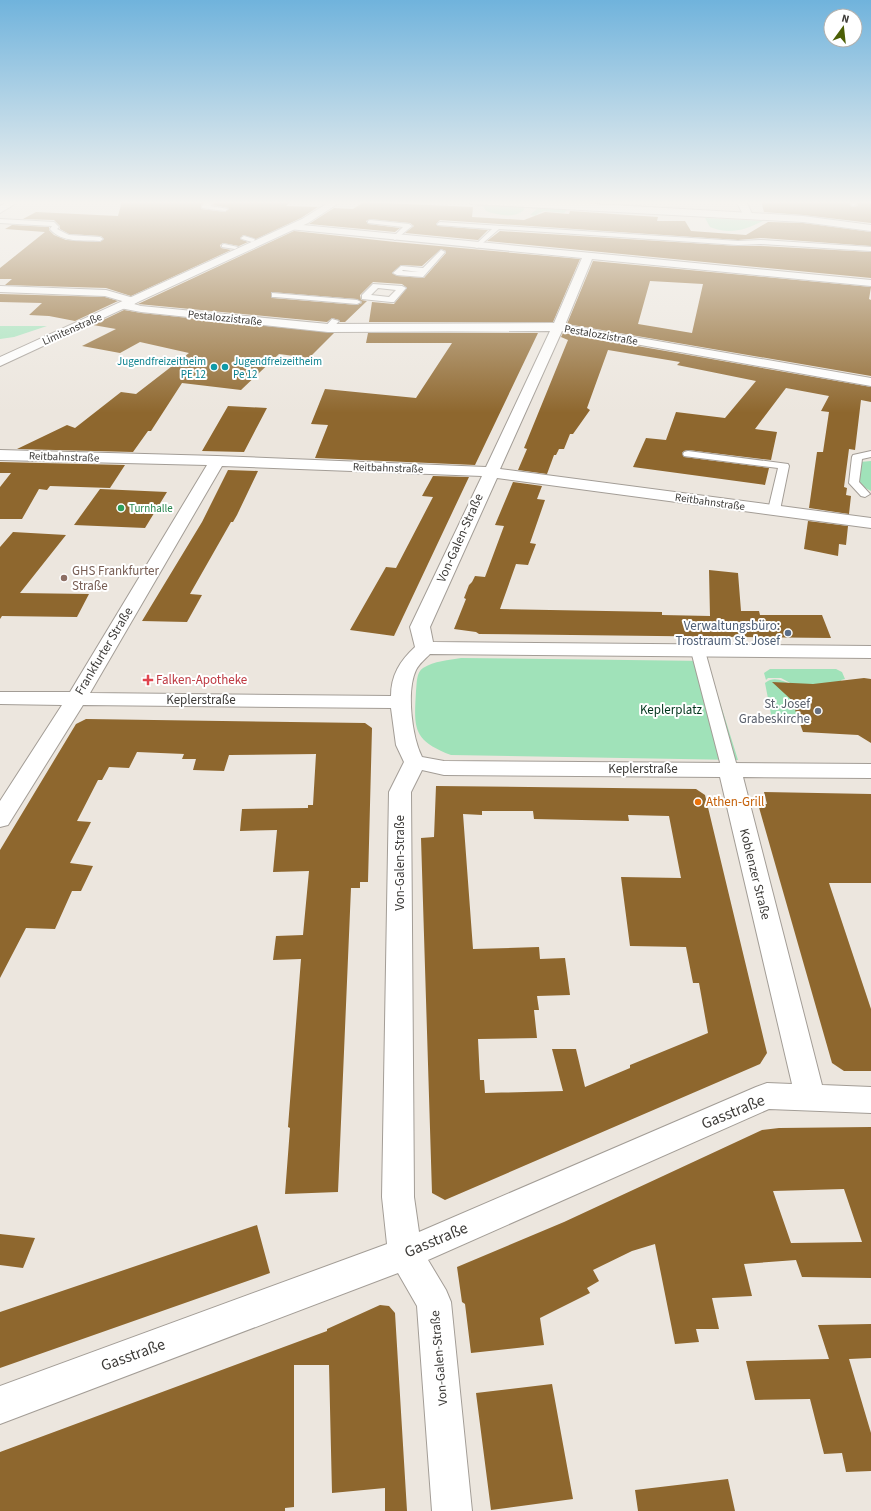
<svg xmlns="http://www.w3.org/2000/svg" width="871" height="1511" font-family="'Source Sans 3',sans-serif">
<style>
.green{fill:#a0e2b9}
.building{fill:#8e672e;fill-rule:evenodd}
.lines{fill:none;stroke-linecap:round;stroke-linejoin:round}
.lane-casing{stroke:#a39d96;stroke-width:2}
.street-casing{stroke:#a39d96;stroke-width:2}
.secondary-casing{stroke:#a39d96;stroke-width:2}
.primary-casing{stroke:#a39d96;stroke-width:2}
.lane{fill:#fff;fill-rule:evenodd}
.street{fill:#fff;fill-rule:evenodd}
.secondary{fill:#fff;fill-rule:evenodd}
.primary{fill:#fff;fill-rule:evenodd}
.culture-dot{fill:#0f9aa8;stroke:#fff;stroke-width:1.5}
.leisure-dot{fill:#2e9e5b;stroke:#fff;stroke-width:1.5}
.education-dot{fill:#8d6e63;stroke:#fff;stroke-width:1.5}
.service-dot{fill:#5c6f8a;stroke:#fff;stroke-width:1.5}
.health-dot{fill:#e0444e;stroke:#fff;stroke-width:1.5}
.worship-dot{fill:#6b7280;stroke:#fff;stroke-width:1.5}
.food-dot{fill:#e8710a;stroke:#fff;stroke-width:1.5}
.labels{text-anchor:middle;dominant-baseline:central;stroke-width:4;stroke-linejoin:round;paint-order:stroke}
.far-street-label{font-size:11px;fill:#3d3b38;stroke:#fff}
.far-culture-label{font-size:11px;fill:#0d838f;stroke:#fff;text-anchor:end}
.far-leisure-label{font-size:11px;fill:#27864d;stroke:#fff;text-anchor:start}
.street-label{font-size:13px;fill:#3d3b38;stroke:#fff}
.education-label{font-size:13px;fill:#785e54;stroke:#fff;text-anchor:start}
.service-label{font-size:13px;fill:#4e5e75;stroke:#fff;text-anchor:end}
.health-label{font-size:13px;fill:#be3a42;stroke:#fff;text-anchor:start}
.worship-label{font-size:13px;fill:#5b616d;stroke:#fff;text-anchor:end}
.park-label{font-size:13px;fill:#00351c;stroke:#fff}
.food-label{font-size:13px;fill:#c56008;stroke:#fff;text-anchor:start}
.near-street-label{font-size:16px;fill:#3d3b38;stroke:#fff}
</style>
<rect width="100%" height="100%" fill="#ece6de"/>
<!-- green -->
<path class="green" d="M502 205 524 206V210C514 219 498 215 486 211L483 206Z
M539 207 568 209 564 213 544 211 537 214 536 216 530 215Z
M705 218 763 221C745 230 729 235 710 227Z
M0 326H47L14 337 0 339Z
M871 461V491L858 484 860 462Z
M461 658 707 661 738 760 451 755C412 740 414 728 416 691 417 683 416 673 423 668 434 661 449 660 461 658Z
M770 669H836L842 672 845 679 841 680 845 687 798 718 772 719 765 683C775 675 783 682 794 685L781 678H768L766 680 764 673Z"/>
<!-- building -->
<path class="building" d="M122 201H206L201 205V209L225 212 229 208 213 205 216 201H291L286 206 318 207 301 218 256 239 243 235 240 239 248 242 239 246 223 243 220 245 221 248 231 250 131 296 106 288 5 285 12 279H0V268L45 232 5 229 12 225 49 227V230L54 235 66 240 100 242 104 239 101 236 69 234 60 229V226L54 220 23 219 36 212 118 216Z
M761 201H847L852 207 858 206 856 201H871V223L803 215 764 212Z
M364 202 473 207 472 217 524 220 545 212 569 214 570 211 658 217 657 221H685L691 231 746 235 768 222 803 223 871 232V246L761 238 738 240 440 220 436 224 438 226 488 230 478 240 405 233 414 226 410 223 370 219 366 221 368 224 400 228 395 232 309 224 334 208 353 209Z
M294 231 395 242 580 259 553 322H369L372 302 394 304 407 288 402 284 373 282 360 295 361 300 367 301 345 322H340L339 320 332 318 327 322 138 304ZM441 249 446 251V253L424 278 397 276 392 273 401 265 422 266ZM271 292 357 299 362 303 357 305 272 298Z
M500 231 738 246H761L871 252V278L487 241Z
M593 261 871 287 869 299 871 300V376L567 324ZM650 281 703 284 692 333 638 324Z
M0 294 105 297 118 301 75 321 49 316 29 315 42 303 0 302Z
M124 310 141 313 334 333 309 358 279 354 241 390 182 383 151 431H148L133 452 17 449 67 425 75 428 121 392 136 394 189 353 140 342 120 353 82 346 116 329 93 325Z
M368 333H538L475 465 315 458 328 425 311 424 325 389 416 398 452 343H366Z
M563 333 871 387V402L861 400 855 450 849 449 844 487 847 488 846 495 851 496 849 514 809 508 817 452H823L829 412 821 411 829 396 786 388 755 429 777 432 771 460 688 450 684 451 682 453 684 457 769 468 765 485 633 467 646 438 666 440 676 412 725 418 756 381 677 365 680 362 608 350 587 408 590 410 573 434H570L564 449H559L556 455H554L547 474 518 470 527 449 524 448 568 340 561 337Z
M228 406 267 408 244 452 202 451Z
M0 462 125 465 110 488 50 486 47 490 39 489 22 519H0V487L11 473H0Z
M228 470 258 471 237 515 233 522H231L190 594 202 595 187 622 142 621 202 522Z
M433 476 469 477 394 636 350 630 386 567 396 568 433 497 422 496Z
M513 482 542 486 537 499 545 500 530 543 536 544 528 565 516 564 500 609 662 612V615L710 616 709 570 738 573 741 611H759L760 615H822L831 638 479 634 476 632 454 629 466 599 464 598 469 585 472 582 475 576 485 577 504 526 495 525Z
M100 489 167 492 145 528 74 525Z
M808 521 848 526 846 545 839 544 838 556 804 549Z
M13 532 66 535 20 593 89 594 77 617 2 616 0 619V547Z
M864 678 871 679V743L858 735 803 732 793 704 797 705 772 682 813 684Z
M86 719 365 723 372 728 368 882H360V888H351L338 1192 285 1194 290 1128 288 1127 301 959 273 960 276 936 303 935 309 871 273 872 277 830 240 831 242 809 308 808V805H313L316 754 229 755 224 771 193 770 196 759H182L184 754 137 752 129 768 109 767 102 780H98L77 821 91 822 70 863 93 866 81 891H72L55 929 26 928 0 978V850L76 724Z
M436 786 696 789 705 795 767 1053 760 1064 445 1200 432 1193 421 838 434 837ZM482 811H533L534 819 629 821 628 815 669 816 681 878 621 877 630 946 686 947 693 983H699L708 1033 630 1065V1068L585 1087 576 1049H552L563 1091 485 1093 484 1080H480L478 1039 537 1038 534 1010H539L537 996 570 995 565 958 540 959 539 947 473 949 463 814 482 815Z
M764 792 871 794V883H829L871 1009V1071H844L832 1063 758 804H767Z
M871 1127V1278L802 1277 796 1260 744 1264 752 1296 712 1298 719 1329H696L699 1342 675 1344 655 1244 632 1251 593 1270 599 1281 587 1288 590 1293 540 1318 544 1345 471 1353 465 1304 462 1302 457 1267 564 1222 762 1130 779 1128ZM844 1189 862 1242 791 1243 773 1191Z
M257 1225 270 1273 0 1368V1312Z
M0 1234 35 1238 23 1268 0 1265Z
M380 1305 389 1306 395 1313 407 1511H385V1488L332 1493 329 1365H294V1507L285 1508V1511H0V1452L327 1331V1329Z
M871 1324V1358L849 1359 871 1433V1471L846 1472 842 1453 824 1454 810 1399 755 1400 746 1361 829 1359 818 1325Z
M552 1384 573 1499 491 1510 476 1393Z
M728 1479 735 1511H638L635 1490Z"/>
<g class="lines">
<defs>
<path id="lane" d="M208 201H215L210 206 228 209 225 211 202 208V206Z
M848 201H854L857 205 852 206Z
M0 219 54 222 59 227 57 229 69 235 100 237 103 239 100 241C83 240 62 243 50 229L52 226 0 223Z
M370 220 409 224 412 226 395 240 392 238 403 227 368 223V221Z
M440 222 738 241 761 240 871 247V251L761 244 738 245 499 229 477 248 475 247V245L492 229 438 225 437 224Z
M244 236 254 239 255 240 252 242 242 239 241 238Z
M224 244 238 247 235 249 222 247V245Z
M441 250 445 252 423 277 397 275 393 273 401 266 423 268ZM403 270 419 272 402 271Z
M373 284 402 286 406 288 394 302H391L362 299V295ZM378 288 396 290 389 297 371 295Z
M272 293 357 300 361 302 357 304 275 297H272Z
M332 319 339 321 331 330H325L324 328Z
M688 451 788 464 789 466 780 510 774 513 768 510 778 468 684 456 683 454 684 452Z
M871 451V457L862 459 859 482 870 494 865 497 861 496 849 483 852 457 853 455Z
M698 647 703 648 705 651 738 770 735 773 730 775 725 773 722 770 691 651 693 648Z"/>
<path id="street" d="M9 201H20L0 213V206Z
M736 201H746L753 216 751 218H745Z
M292 224 871 280V286L592 259 565 325 871 378V386L562 331 500 469 871 518V528L497 478 430 627 433 642 871 646V658L430 654C425 659 419 664 416 670 406 691 412 737 422 757L444 761 871 764V778L743 777 822 1085 871 1087V1113L769 1109 428 1260 446 1290 451 1302 472 1511H432L417 1306 398 1273 0 1424V1386L387 1244 382 1197 389 792 404 762 396 745 391 708 83 705 8 825 0 827V801L62 705 0 704V692H70L207 465 0 460V450L217 456 486 467 550 331 328 332 141 312 120 308 118 306 120 304 129 303 105 296 0 292V286L106 290 137 299 139 301 134 304 141 306 328 324 554 323 582 258 289 229 287 227ZM222 466 482 476 410 627 415 647C400 661 391 675 391 696L90 693ZM422 770 444 775 720 777 792 1084 767 1083 756 1087 419 1232 414 1197 411 792Z"/>
<path id="secondary" d="M466 201 562 202 803 216 871 225V231L803 222 471 204Z"/>
<path id="primary" d="M331 201H342L308 223 0 366V357L302 219Z"/>
</defs>
<!-- lane casing -->
<use href="#lane" class="lane-casing"/>
<!-- street casing -->
<use href="#street" class="street-casing"/>
<!-- secondary casing -->
<use href="#secondary" class="secondary-casing"/>
<!-- primary casing -->
<use href="#primary" class="primary-casing"/>
<!-- lane -->
<use href="#lane" class="lane"/>
<!-- street -->
<use href="#street" class="street"/>
<!-- secondary -->
<use href="#secondary" class="secondary"/>
<!-- primary -->
<use href="#primary" class="primary"/>
</g>
<!-- sky -->
<linearGradient id="sky" x2="0" y2="1"><stop stop-color="#70b3dc"/><stop offset="0.49" stop-color="#f6f4f0"/><stop offset="1" stop-color="#f6f4f0" stop-opacity="0"/></linearGradient>
<rect width="871" height="413" fill="url(#sky)"/>
<!-- markers -->
<g class="culture-dot">
<circle cx="214" cy="367" r="4"/>
<circle cx="225" cy="367" r="4"/>
</g>
<circle class="leisure-dot" cx="121" cy="508" r="4"/>
<circle class="education-dot" cx="64" cy="578" r="4"/>
<circle class="service-dot" cx="788" cy="633" r="4"/>
<path class="health-dot" d="M146 674h4v4h4v4h-4v4h-4v-4h-4v-4h4z"/>
<circle class="worship-dot" cx="818" cy="711" r="4"/>
<circle class="food-dot" cx="698" cy="802" r="4"/>
<g class="labels">
<!-- far-street labels -->
<g class="far-street-label">
<text transform="translate(225 318) rotate(6)">Pestalozzistraße</text>
<text transform="translate(72 329) rotate(-24)">Limitenstraße</text>
<text transform="translate(601 335) rotate(10)">Pestalozzistraße</text>
<text transform="translate(64 457) rotate(2)">Reitbahnstraße</text>
<text transform="translate(388 468) rotate(2)">Reitbahnstraße</text>
<text transform="translate(710 502) rotate(8)">Reitbahnstraße</text>
</g>
<!-- far-culture labels -->
<g class="far-culture-label">
<text x="206" y="361">Jugendfreizeitheim<tspan x="206" dy="13">PE 12</tspan></text>
<text x="233" y="361" text-anchor="start">Jugendfreizeitheim<tspan x="233" dy="13">Pe 12</tspan></text>
</g>
<!-- far-leisure labels -->
<g class="far-leisure-label">
<text x="129" y="508">Turnhalle</text>
</g>
<!-- street labels -->
<g class="street-label">
<text transform="translate(460 538) rotate(-66)">Von-Galen-Straße</text>
<text transform="translate(104 651) rotate(-59)">Frankfurter Straße</text>
<text x="201" y="700">Keplerstraße</text>
<text x="643" y="769">Keplerstraße</text>
<text transform="translate(400 863) rotate(-90)">Von-Galen-Straße</text>
<text transform="translate(755 874) rotate(76)">Koblenzer Straße</text>
<text transform="translate(439 1358) rotate(-95)">Von-Galen-Straße</text>
</g>
<!-- education labels -->
<g class="education-label">
<text x="72" y="571">GHS Frankfurter<tspan x="72" dy="15">Straße</tspan></text>
</g>
<!-- service labels -->
<g class="service-label">
<text x="780" y="626">Verwaltungsbüro:<tspan x="780" dy="15">Trostraum St. Josef</tspan></text>
</g>
<!-- health labels -->
<g class="health-label">
<text x="156" y="680">Falken-Apotheke</text>
</g>
<!-- worship labels -->
<g class="worship-label">
<text x="810" y="704">St. Josef<tspan x="810" dy="15">Grabeskirche</tspan></text>
</g>
<!-- park labels -->
<g class="park-label">
<text x="671" y="710">Keplerplatz</text>
</g>
<!-- food labels -->
<g class="food-label">
<text x="706" y="802">Athen-Grill</text>
</g>
<!-- near-street labels -->
<g class="near-street-label">
<text transform="translate(733 1112) rotate(-22)">Gasstraße</text>
<text transform="translate(436 1240) rotate(-23)">Gasstraße</text>
<text transform="translate(133 1355) rotate(-20)">Gasstraße</text>
</g>
</g>
<!-- north arrow -->
<g transform="translate(843 28) rotate(15)"><circle r="19" fill="#ffffff" stroke="#b1b1af"/>
<path d="M0-3L7 15L0 10L-7 15Z" fill="#4c5f06"/>
<text y="-6" font-size="11" font-weight="bold" text-anchor="middle" fill="#3d3b38">N</text>
</g>
</svg>
